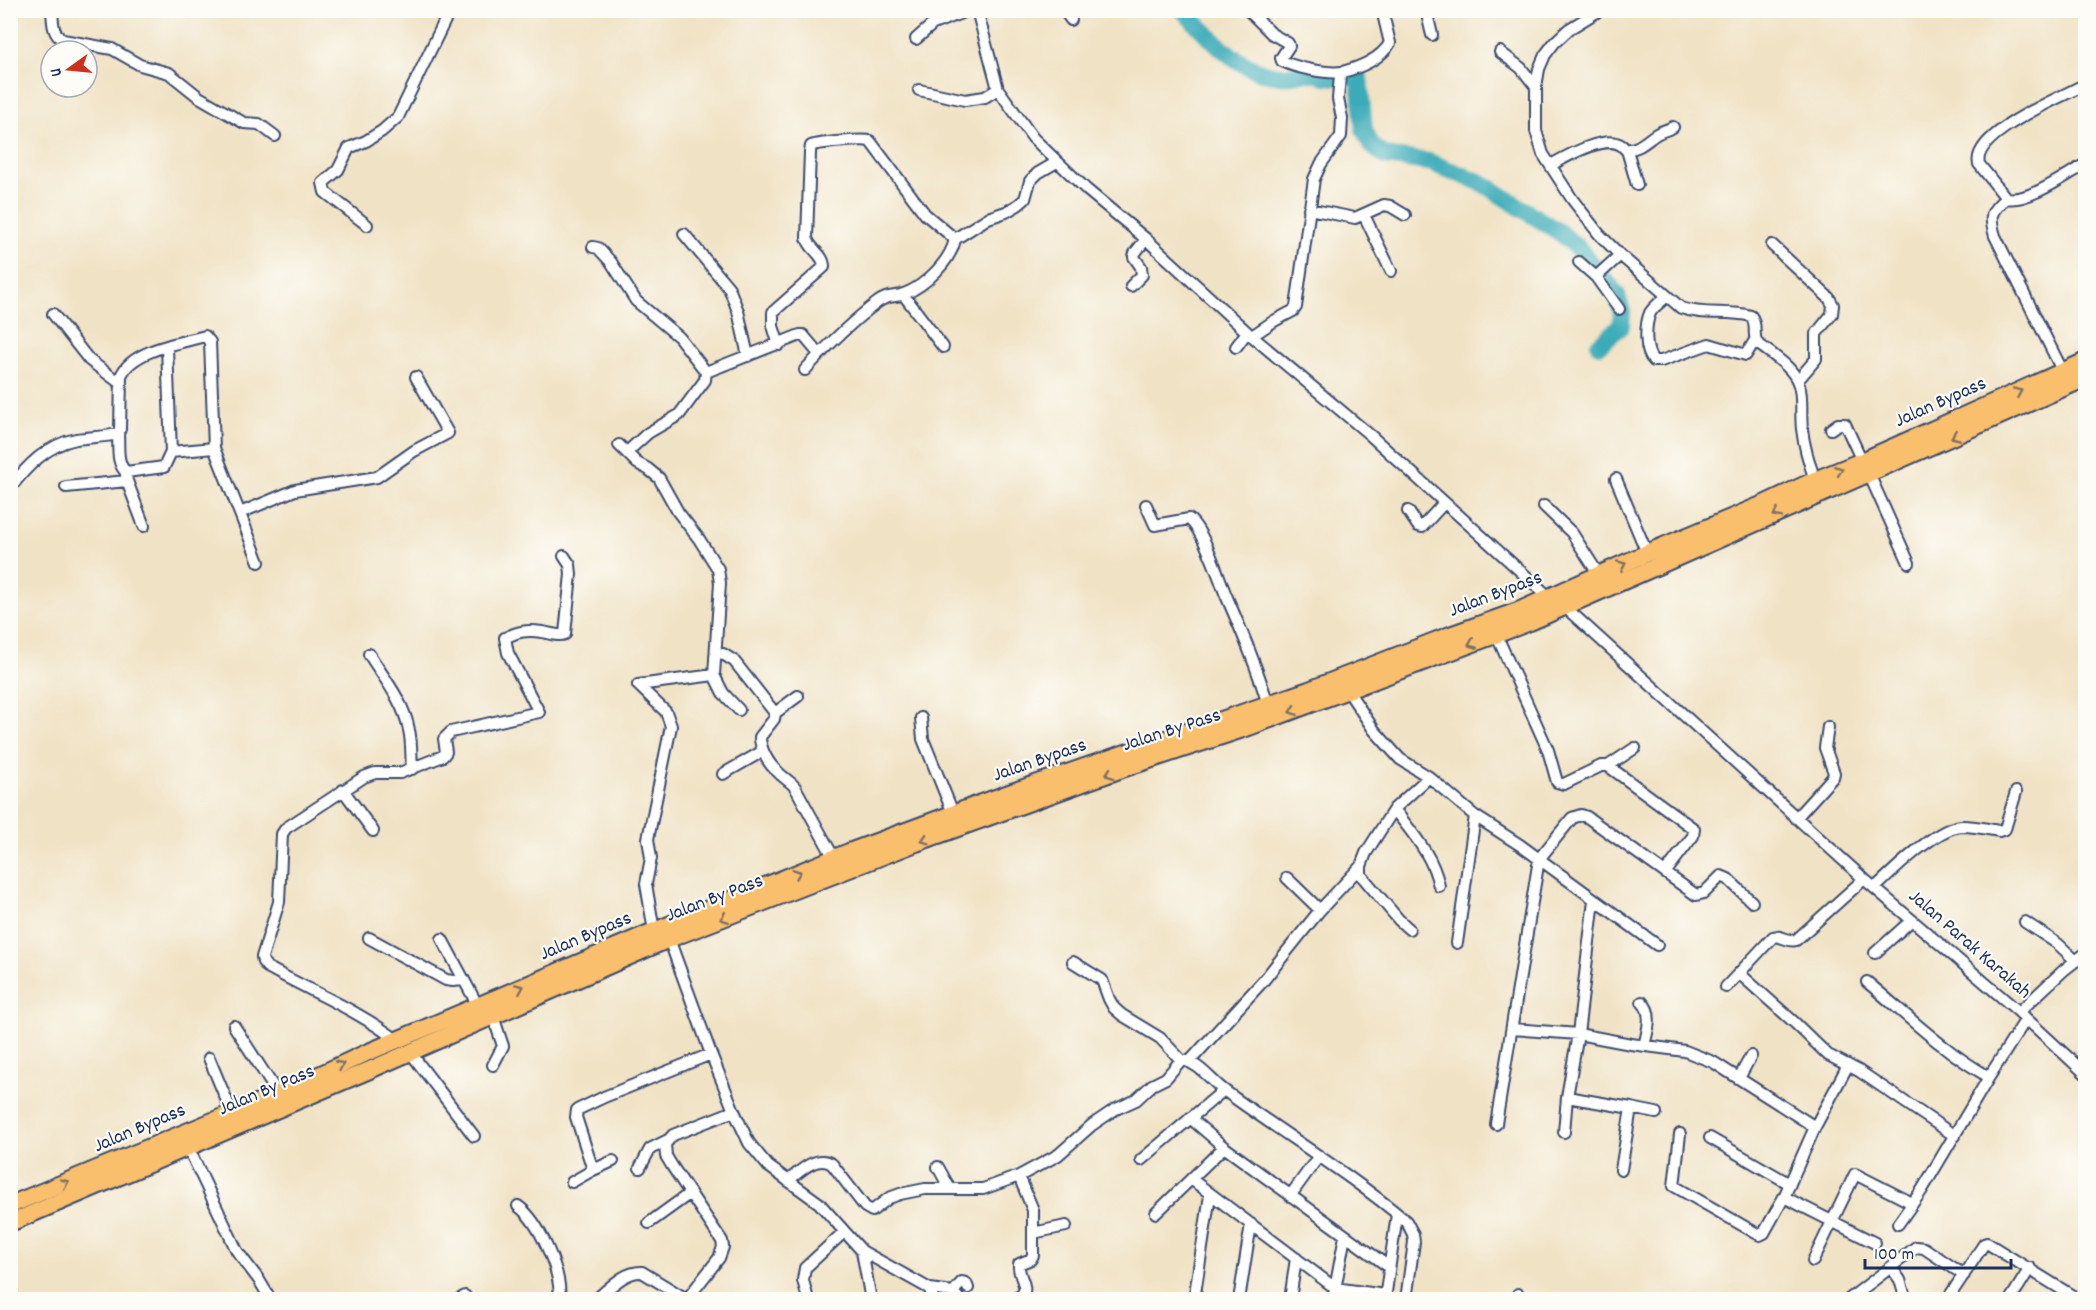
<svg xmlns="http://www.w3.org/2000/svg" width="2096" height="1310" font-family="Dekko,sans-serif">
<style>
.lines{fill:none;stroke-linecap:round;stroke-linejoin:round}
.river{stroke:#3babb8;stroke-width:18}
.minor-casing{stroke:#3b4a6d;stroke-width:14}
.highway-casing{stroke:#3b4a6d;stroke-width:20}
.minor{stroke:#fff;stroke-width:10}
.highway{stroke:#f9bf6d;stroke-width:16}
.oneway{stroke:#7f7065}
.labels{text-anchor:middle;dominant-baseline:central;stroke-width:4.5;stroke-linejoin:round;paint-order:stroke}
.street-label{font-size:20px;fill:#1b2f5e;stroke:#fdfcf7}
</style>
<rect width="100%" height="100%" fill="#fdfcf7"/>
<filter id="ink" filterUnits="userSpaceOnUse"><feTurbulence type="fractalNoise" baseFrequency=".0167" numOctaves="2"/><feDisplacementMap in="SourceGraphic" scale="12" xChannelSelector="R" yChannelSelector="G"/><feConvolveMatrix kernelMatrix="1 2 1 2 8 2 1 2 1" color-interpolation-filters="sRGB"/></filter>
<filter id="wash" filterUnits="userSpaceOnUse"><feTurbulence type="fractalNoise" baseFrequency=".008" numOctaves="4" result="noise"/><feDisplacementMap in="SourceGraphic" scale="24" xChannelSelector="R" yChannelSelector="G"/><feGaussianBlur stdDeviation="1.35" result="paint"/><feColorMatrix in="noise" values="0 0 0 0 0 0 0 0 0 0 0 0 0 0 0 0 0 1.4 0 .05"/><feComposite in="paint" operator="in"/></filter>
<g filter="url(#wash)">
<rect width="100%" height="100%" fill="#f0e2c4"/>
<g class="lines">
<!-- river -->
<path class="river" d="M1183 10C1210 38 1244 77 1286 76 1293 76 1301 72 1309 73 1316 73 1324 77 1332 77 1341 78 1350 76 1359 78L1364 129 1371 145 1385 156 1429 162 1482 183 1562 234 1579 249 1617 295 1622 312 1621 326 1599 345"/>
</g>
</g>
<g filter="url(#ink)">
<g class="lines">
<defs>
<path id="minor" d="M52 10C53 22 52 34 63 40L112 49 140 65 169 73 199 97 244 123 259 124 275 136
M977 10 998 89 1033 138 1087 190 1146 239 1247 332 1370 435 1549 597 1565 607 1864 879 2019 1012 2086 1074
M1064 10 1071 20
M1248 10 1272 34 1288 43 1289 46 1281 58 1282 61C1296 68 1327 74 1342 72
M1426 10 1432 35
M1600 10 1569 29 1555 42 1545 55 1539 69 1536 87V131L1543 154 1572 199 1599 234 1620 255 1681 308C1704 316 1728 310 1751 316 1758 325 1752 334 1757 343 1770 353 1788 364 1796 378 1804 392 1800 413 1802 429 1804 447 1809 463 1815 480
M916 39 933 24 969 10
M1500 52 1521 68 1536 87
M919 90 965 100 985 97 998 89
M1627 150 1637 185
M1551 165C1565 157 1612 130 1625 149 1637 151 1646 141 1655 135 1660 131 1668 130 1673 127
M2006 198 1979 164C1971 134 2063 96 2086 84
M1309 209 1355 218 1384 205 1390 206 1405 215
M1364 215 1391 271
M367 225 325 192 323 183 338 170 349 148 366 141 382 131 398 117 450 10
M684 234 729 288 738 311 748 356
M1772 245 1829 298 1833 305 1832 314 1816 334V359L1798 380
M593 247 598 248 611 262 636 301 679 337 706 372
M1579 262 1596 277 1619 309
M1596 277 1620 255
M1131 286 1142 275 1141 267 1134 257 1135 253 1146 239
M903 294 943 347
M1667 296C1662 301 1653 307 1650 313 1645 325 1644 352 1654 361H1661L1709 344 1746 355 1755 340
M53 314 89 360 120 383
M1252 336 1274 321 1293 311 1296 307 1314 179 1321 164 1341 136 1342 118 1338 99 1340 76 1342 72C1359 68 1381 59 1390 43L1382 10
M779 345 773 326V312L824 267C824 254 810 250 807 238L810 152 811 146C816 143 863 139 870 141L925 214 955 239
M167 347 171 452
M1236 347 1247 332
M805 370C828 345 851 322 878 302 889 294 894 298 904 294 925 286 951 261 955 239L988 218 1006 212 1018 205 1025 199 1030 181 1038 173 1057 162
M2063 372 1995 236C1989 216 1990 211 2006 198 2028 203 2066 175 2086 164
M1831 429 1838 424H1845L1862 461
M118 434C119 447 116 463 126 472L164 467 171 452 214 448
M619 445 637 463 648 469 659 478 678 512 699 539 718 569 720 583 714 675 723 693 739 710
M627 452 648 433 679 415 705 380 706 372 800 335H803L819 354
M1869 474 1909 563
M126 475 127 481 144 526
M1616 479 1647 553
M66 487 127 481
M10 488C27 466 47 445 76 439 90 437 104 437 118 434L120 429 121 376C131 350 180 343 205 336L210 342 214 448 259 562
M1146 505 1155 525 1189 519C1203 530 1218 574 1225 593 1241 630 1257 666 1268 705
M1544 506 1572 533 1599 575
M1408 511 1418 526 1422 527 1444 503
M240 513 295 490 377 477 414 451 448 433 416 377
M1496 634 1548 750 1557 782 1564 784 1601 766H1608L1694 829 1693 836 1665 873
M369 654C384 678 404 702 409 730 412 743 411 756 412 769
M723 654 734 661 775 713 774 719 760 737C760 748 768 764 777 771 783 778 789 780 795 787L834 858
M638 685 666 712 671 726 648 839 651 858 646 884 654 931
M638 685 714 675
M1348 691 1374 730 1400 759 1429 777 1475 816 1520 845 1657 945
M775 713 798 696
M921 718 923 739 953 813
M1608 766 1635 748
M723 774 763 751
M343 790 373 831
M1394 809C1412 833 1433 855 1439 886
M1796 818 1833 777 1834 773 1825 748 1828 727
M1287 878 1320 910 1361 866
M1875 888C1893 871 1937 827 1962 826 1974 826 1988 829 1999 831L2005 829 2016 792
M2025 922 2058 944 2076 961
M1409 929 1399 920 1361 875V866L1366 853 1394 809 1429 777
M369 938 446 980 453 981 464 980
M442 939 478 1006
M669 939 711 1054 734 1111 749 1143 768 1166 819 1203 862 1251 871 1300
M1457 943 1475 816
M1875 953 1912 920
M1073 962 1102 980 1109 999 1114 1008 1122 1015 1160 1038 1181 1060
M1740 974 1795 1023 1828 1055 1859 1071 1955 1136
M1867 982C1907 1015 1943 1051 1989 1077L2026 1019
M1726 987 1773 937C1781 934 1788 943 1796 940L1864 879
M1642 1002C1654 1013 1647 1033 1644 1046
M2019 1012 2064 970 2086 953
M493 1016 503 1046 493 1065
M234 1026 278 1094
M1512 1029 1578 1034 1631 1044 1685 1051 1713 1062 1815 1127
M398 1041C358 1010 310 991 267 967L263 962 262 957 279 902 282 834 286 828 364 777 375 773H400L443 756 446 752 444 739 451 732 539 712 508 653 505 638C518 631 527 630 542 632 551 633 556 637 565 634L571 574 570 565 564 556
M410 1052 474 1136
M209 1058 232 1113
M1190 1061 1264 980 1320 910
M1739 1078 1751 1056
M1567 1097 1631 1108 1621 1170
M1631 1108 1656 1113
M1190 1118 1224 1147 1389 1267
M1496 1124 1539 859 1572 818 1581 815 1587 817 1696 895 1704 893 1721 876 1728 879 1752 902
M1564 1132 1567 1097 1578 1034 1594 900
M1680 1134 1674 1186 1754 1232 1760 1235 1764 1233 1784 1197 1815 1127 1848 1065
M1710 1138 1790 1184
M188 1147 237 1251 259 1280 271 1300
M1141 1160 1224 1090
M938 1167 950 1189
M640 1168 650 1149 668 1140
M593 1170 613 1161
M1191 1179 1335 1288 1385 1295
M788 1181C800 1171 817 1154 832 1164L865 1207 872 1211 889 1198 900 1194 925 1189H983L1019 1176 1058 1155 1092 1125 1114 1110 1136 1100 1152 1085 1166 1078 1181 1060C1199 1062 1211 1081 1225 1091 1285 1135 1349 1173 1406 1221L1413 1234 1414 1242 1406 1300
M572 1182 593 1170 576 1117 577 1110 604 1097 711 1054
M1290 1196 1319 1156
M1784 1197 1875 1243
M518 1206C539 1221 563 1274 559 1300
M1156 1213 1224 1147
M649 1223 689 1194
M1898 1224 1922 1190 1989 1077
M1033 1233 1066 1226
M862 1251 930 1289 933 1300
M1813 1261 1855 1174 1912 1203
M930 1289 953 1292 960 1300
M953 1292 962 1282 966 1283 968 1288
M1385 1299 1397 1214
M458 1300 465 1296
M544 1300H547
M595 1300C609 1289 624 1271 642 1272L683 1297 688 1298 719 1258 723 1247 722 1241 672 1166 666 1156 665 1144 673 1135 734 1111
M808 1300 803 1280 805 1268 844 1232
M1011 1300C1037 1292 1017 1280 1019 1264L1031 1259 1033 1255V1210L1019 1176
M1194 1300 1210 1195
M1239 1300 1251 1224
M1290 1300 1296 1258
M1333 1300 1345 1236
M1518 1300V1294
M1848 1300 1891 1267
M1906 1300 1900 1280 1891 1267 1916 1247 1924 1248 1964 1275
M1947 1300 1984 1244 1987 1243 2079 1300
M2010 1300 2030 1268"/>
<path id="highway" d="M10 1205 278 1094 364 1054 654 931 849 852 1012 792 1309 690 1450 635 1518 611 1647 553 1764 504 1815 480 1862 461 2086 361
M10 1223 372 1069 669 939 916 843 1122 769 1249 727 1530 622 2086 378"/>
</defs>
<!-- minor casing -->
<use href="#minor" class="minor-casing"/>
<!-- highway casing -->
<use href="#highway" class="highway-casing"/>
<!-- minor -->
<use href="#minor" class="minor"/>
<!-- highway -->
<use href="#highway" class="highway"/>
</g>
<!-- one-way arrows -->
<defs><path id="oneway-chevron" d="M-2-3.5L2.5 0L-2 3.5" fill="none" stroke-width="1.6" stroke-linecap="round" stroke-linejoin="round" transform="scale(1.5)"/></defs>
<g class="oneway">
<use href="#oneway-chevron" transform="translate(2018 392) rotate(-24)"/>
<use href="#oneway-chevron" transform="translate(1955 436) rotate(157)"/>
<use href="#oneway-chevron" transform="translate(1839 470) rotate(-21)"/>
<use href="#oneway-chevron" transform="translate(1777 514) rotate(154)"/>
<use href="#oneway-chevron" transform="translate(1622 565) rotate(-24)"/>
<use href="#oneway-chevron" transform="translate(1472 644) rotate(158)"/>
<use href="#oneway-chevron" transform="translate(1293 711) rotate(160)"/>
<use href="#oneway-chevron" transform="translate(1109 774) rotate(160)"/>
<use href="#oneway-chevron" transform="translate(925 840) rotate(161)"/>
<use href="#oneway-chevron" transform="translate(797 873) rotate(-22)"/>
<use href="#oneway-chevron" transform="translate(724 918) rotate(159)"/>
<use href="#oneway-chevron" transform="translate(520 988) rotate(-23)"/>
<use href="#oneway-chevron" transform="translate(340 1065) rotate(-25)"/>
<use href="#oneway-chevron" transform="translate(65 1183) rotate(-23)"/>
</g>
</g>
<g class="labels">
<!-- street labels -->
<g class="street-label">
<text transform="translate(1941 403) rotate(-24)">Jalan Bypass</text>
<text transform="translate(1496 595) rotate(-21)">Jalan Bypass</text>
<text transform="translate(1172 731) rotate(-18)">Jalan By Pass</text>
<text transform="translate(1040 761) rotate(-19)">Jalan Bypass</text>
<text transform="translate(715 899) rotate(-21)">Jalan By Pass</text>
<text transform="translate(586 937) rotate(-23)">Jalan Bypass</text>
<text transform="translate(1969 945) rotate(41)">Jalan Parak Karakah</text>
<text transform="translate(267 1091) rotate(-23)">Jalan By Pass</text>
<text transform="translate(140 1129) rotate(-23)">Jalan Bypass</text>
</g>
</g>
<!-- margin -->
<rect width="2096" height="1310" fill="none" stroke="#fdfcf7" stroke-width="36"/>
<!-- north arrow -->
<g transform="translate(69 69) rotate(255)"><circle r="28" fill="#fdfcf7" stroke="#a3aaba" stroke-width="1.5"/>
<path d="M0-4.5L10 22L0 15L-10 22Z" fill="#c8321e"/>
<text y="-9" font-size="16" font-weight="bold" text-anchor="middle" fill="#1b2f5e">U</text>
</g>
<!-- scale -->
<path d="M1865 1259v9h146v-9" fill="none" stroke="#1b2f5e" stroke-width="3"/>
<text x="1874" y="1259" font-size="18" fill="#1b2f5e" stroke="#fdfcf7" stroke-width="4.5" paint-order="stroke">100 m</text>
</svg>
